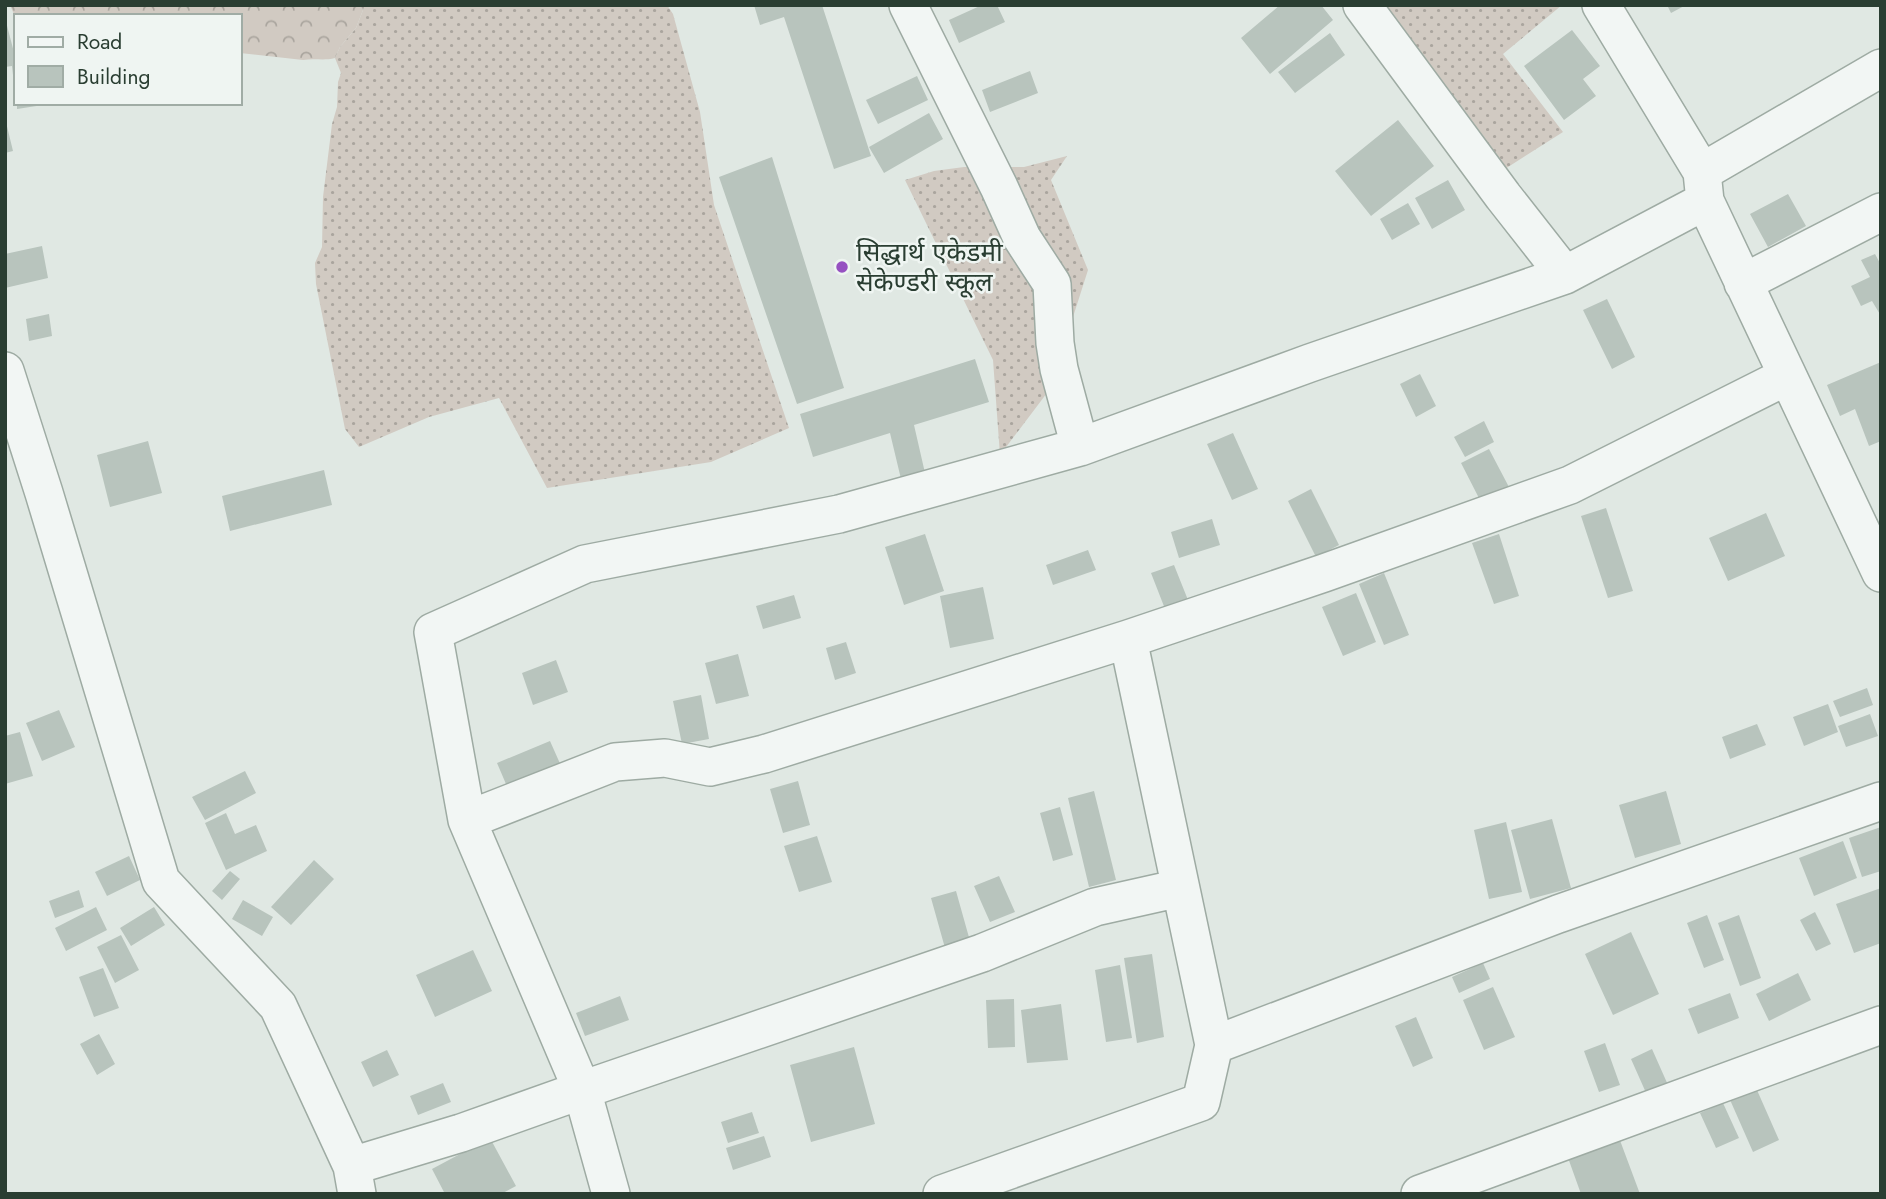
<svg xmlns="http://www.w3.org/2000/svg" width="1886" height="1199" font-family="Jost,'Noto Sans Devanagari',sans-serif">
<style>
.grass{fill:url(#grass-dots)}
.forest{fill:url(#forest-crowns)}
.building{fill:#b8c4bd}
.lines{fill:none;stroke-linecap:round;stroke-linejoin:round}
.minor-casing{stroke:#9eaba3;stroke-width:40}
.minor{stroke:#f2f6f4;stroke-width:37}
.poi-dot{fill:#9651c1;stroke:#eff5f2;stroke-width:2.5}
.labels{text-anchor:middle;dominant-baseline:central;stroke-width:5;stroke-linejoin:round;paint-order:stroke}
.poi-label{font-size:26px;fill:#2a3e32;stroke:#eff5f2;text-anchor:start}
</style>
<defs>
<pattern id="grass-dots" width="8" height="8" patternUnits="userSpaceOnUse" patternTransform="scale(1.75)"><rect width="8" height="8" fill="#d1cac2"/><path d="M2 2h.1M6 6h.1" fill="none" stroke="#aaa59e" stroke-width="1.8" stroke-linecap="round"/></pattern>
<pattern id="forest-crowns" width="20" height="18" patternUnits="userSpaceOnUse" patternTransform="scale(1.75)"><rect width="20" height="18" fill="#d1cac2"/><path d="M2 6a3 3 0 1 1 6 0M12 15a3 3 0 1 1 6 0" fill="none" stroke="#aaa59e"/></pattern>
</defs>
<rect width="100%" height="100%" fill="#e0e8e3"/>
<!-- grass -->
<path class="grass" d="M365 5H667L673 14 700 112 714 205 789 428 711 462 547 488 499 398 429 417 359 447 345 429 316 284 315 263 322 247 323 197 332 124 337 107 338 82 341 73 335 58 340 47 356 28Z
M1373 5H1562L1503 54 1563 132 1494 176Z
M1067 156 1051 180 1088 270 1050 389 1000 455 993 360 905 180 934 171 964 167H1024Z"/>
<!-- forest -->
<path class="forest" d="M10 5H365L356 28 340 47 335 58C324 61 315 58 303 60L240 53V16H16V19Z"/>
<!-- building -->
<path class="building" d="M754 5H822L871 156 834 169 784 17 760 25Z
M982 5H997L1005 22 959 43 949 20Z
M1280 5H1321L1333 20 1270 74 1241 38Z
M1667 5H1686L1671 13Z
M5 18 16 60V84H14L12 66 5 67Z
M1572 30 1600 66 1583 79 1596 96 1564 120 1524 66Z
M1330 33 1345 55 1295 93 1278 72Z
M1030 71 1038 93 990 112 982 90Z
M917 76 928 100 878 124 866 100Z
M17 103H43V105L17 109Z
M929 113 943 139 884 173 869 147Z
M5 118 13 151 5 153Z
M1398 120 1434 166 1371 216 1335 171Z
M772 157 844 388 797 404 719 177Z
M1448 180 1465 210 1432 229 1415 198Z
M1788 194 1806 226 1768 247 1750 214Z
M1408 203 1420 224 1392 240 1380 219Z
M42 246 48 278 5 288V254Z
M1875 254 1881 265V316L1872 301 1861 306 1851 286 1870 277 1861 260Z
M1607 299 1635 357 1612 369 1583 310Z
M49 314 52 336 29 341 26 319Z
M975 359 989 402 914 425 925 473 901 479 890 433 813 457 800 414Z
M1881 362V441L1869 446 1855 409 1840 416 1827 385Z
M1420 374 1436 406 1416 417 1400 384Z
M1484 421 1494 442 1465 457 1454 437Z
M1233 433 1258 489 1232 500 1207 444Z
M148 441 162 493 110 507 97 455Z
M1489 449 1510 489 1482 504 1461 463Z
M324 470 332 505 230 531 222 496Z
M1311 489 1339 545 1316 557 1288 501Z
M1606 508 1633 591 1608 598 1581 516Z
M1766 513 1785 556 1728 581 1709 538Z
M1212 519 1220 545 1179 558 1171 532Z
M925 534 944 591 904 605 885 547Z
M1499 534 1519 596 1494 604 1472 543Z
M1088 550 1096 570 1053 585 1046 565Z
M1174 565 1190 605 1167 614 1151 573Z
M1384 573 1409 635 1384 645 1359 584Z
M983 587 994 639 950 648 940 596Z
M1356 593 1376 642 1343 656 1322 607Z
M794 595 801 618 763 629 756 606Z
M846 642 856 673 835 680 826 648Z
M738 654 749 696 716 704 705 663Z
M556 660 568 692 533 705 522 673Z
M1867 688 1873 705 1840 717 1833 701Z
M701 695 709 739 682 744 673 701Z
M1828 704 1838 732 1804 746 1793 717Z
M59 710 75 747 42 761 26 723Z
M1870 714 1878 736 1846 747 1838 726Z
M1757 724 1766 745 1730 759 1722 737Z
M20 732 33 776 5 784V736Z
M550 741 562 768 509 791 497 763Z
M245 771 256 793 205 820 192 797Z
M798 781 810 825 783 833 770 789Z
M1094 791 1116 880 1089 887 1068 798Z
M1666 791 1681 844 1635 858 1619 805Z
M1060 807 1073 855 1053 861 1040 813Z
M226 813 235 834 256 825 267 851 226 870 205 823Z
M1552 819 1571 888 1530 899 1511 830Z
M1506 822 1522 892 1489 899 1474 830Z
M1881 827V871L1862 877 1849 838Z
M817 836 832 882 799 892 784 846Z
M1843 841 1857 878 1814 896 1799 858Z
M129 856 140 880 107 896 95 872Z
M314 860 334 879 291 925 271 907Z
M230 871 240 879 222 900 212 891Z
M999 876 1015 912 990 922 974 886Z
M1881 888V943L1854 953 1836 904Z
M79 890 84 907 55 918 49 901Z
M956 891 970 941 945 948 931 898Z
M243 900 273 917 262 936 232 919Z
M96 907 107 930 66 951 55 928Z
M154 907 165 925 131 946 120 928Z
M1815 912 1831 944 1816 951 1800 920Z
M1707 915 1724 960 1704 968 1687 923Z
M1739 915 1761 978 1740 986 1718 923Z
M1631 932 1659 994 1613 1015 1585 954Z
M121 935 139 970 115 983 97 947Z
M473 950 492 991 435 1017 416 975Z
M1152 954 1164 1037 1137 1043 1124 958Z
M1483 963 1490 979 1459 993 1452 977Z
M1120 965 1132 1038 1106 1042 1095 970Z
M103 968 119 1008 94 1017 79 977Z
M1798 973 1811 1000 1769 1021 1756 994Z
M1493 987 1515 1037 1484 1050 1463 1000Z
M1730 993 1739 1018 1698 1034 1688 1009Z
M620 996 629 1020 585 1036 576 1013Z
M1014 999 1015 1047 988 1048 986 1000Z
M1061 1004 1068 1060 1027 1063 1021 1010Z
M1416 1017 1433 1058 1413 1067 1395 1026Z
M99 1034 115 1064 97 1075 80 1044Z
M1605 1043 1620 1085 1599 1092 1584 1051Z
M854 1047 875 1124 811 1142 790 1065Z
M1652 1049 1668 1085 1647 1095 1631 1059Z
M387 1050 399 1075 373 1087 361 1062Z
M1753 1081 1779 1140 1753 1152 1727 1093Z
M443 1083 451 1102 418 1115 410 1096Z
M1723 1103 1739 1138 1716 1148 1700 1113Z
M752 1112 759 1133 728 1143 721 1122Z
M1618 1135 1640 1194H1581L1567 1155Z
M764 1136 771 1157 733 1170 726 1148Z
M490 1138 516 1186 501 1194H445L432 1169Z"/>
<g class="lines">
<defs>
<path id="minor" d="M908 5 999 187 1022 238 1052 284 1055 343 1059 369 1080 447
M1362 5 1503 196 1565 275
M1601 5 1702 172 1705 201 1881 573
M1702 172 1881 68
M1743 283 1881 212
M5 371 44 493 161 881 278 1006 352 1166 357 1194
M1128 639 1214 1045
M467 820 615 762 665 758 710 767 764 754 1128 639 1324 573 1570 485 1787 376
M352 1166 461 1133 582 1090 982 953 1095 907 1180 888
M611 1194 582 1090 467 820 433 632 585 564 839 514 1080 447 1310 363 1565 275 1705 201
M942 1194 1201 1102 1214 1045 1558 914 1881 801
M1420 1194 1881 1025"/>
</defs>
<!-- minor casing -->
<use href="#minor" class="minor-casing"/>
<!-- minor -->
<use href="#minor" class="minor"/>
</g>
<!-- markers -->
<circle class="poi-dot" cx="842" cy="267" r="7"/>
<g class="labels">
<!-- poi labels -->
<g class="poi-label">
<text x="856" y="252">सिद्धार्थ एकेडमी<tspan x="856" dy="30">सेकेण्डरी स्कूल</tspan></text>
</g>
</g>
<!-- border -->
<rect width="1886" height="1199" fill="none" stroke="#2a3e32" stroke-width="14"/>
<!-- legend -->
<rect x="14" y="14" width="228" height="91" fill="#eff5f2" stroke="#a0aca5" stroke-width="2"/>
<rect x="28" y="37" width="35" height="10" fill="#f2f6f4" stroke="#a0aca5" stroke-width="2"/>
<text x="77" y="49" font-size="21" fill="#2a3e32">Road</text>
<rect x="28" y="66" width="35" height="21" fill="#b8c4bd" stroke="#a0aca5" stroke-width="2"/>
<text x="77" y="84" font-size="21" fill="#2a3e32">Building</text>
</svg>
